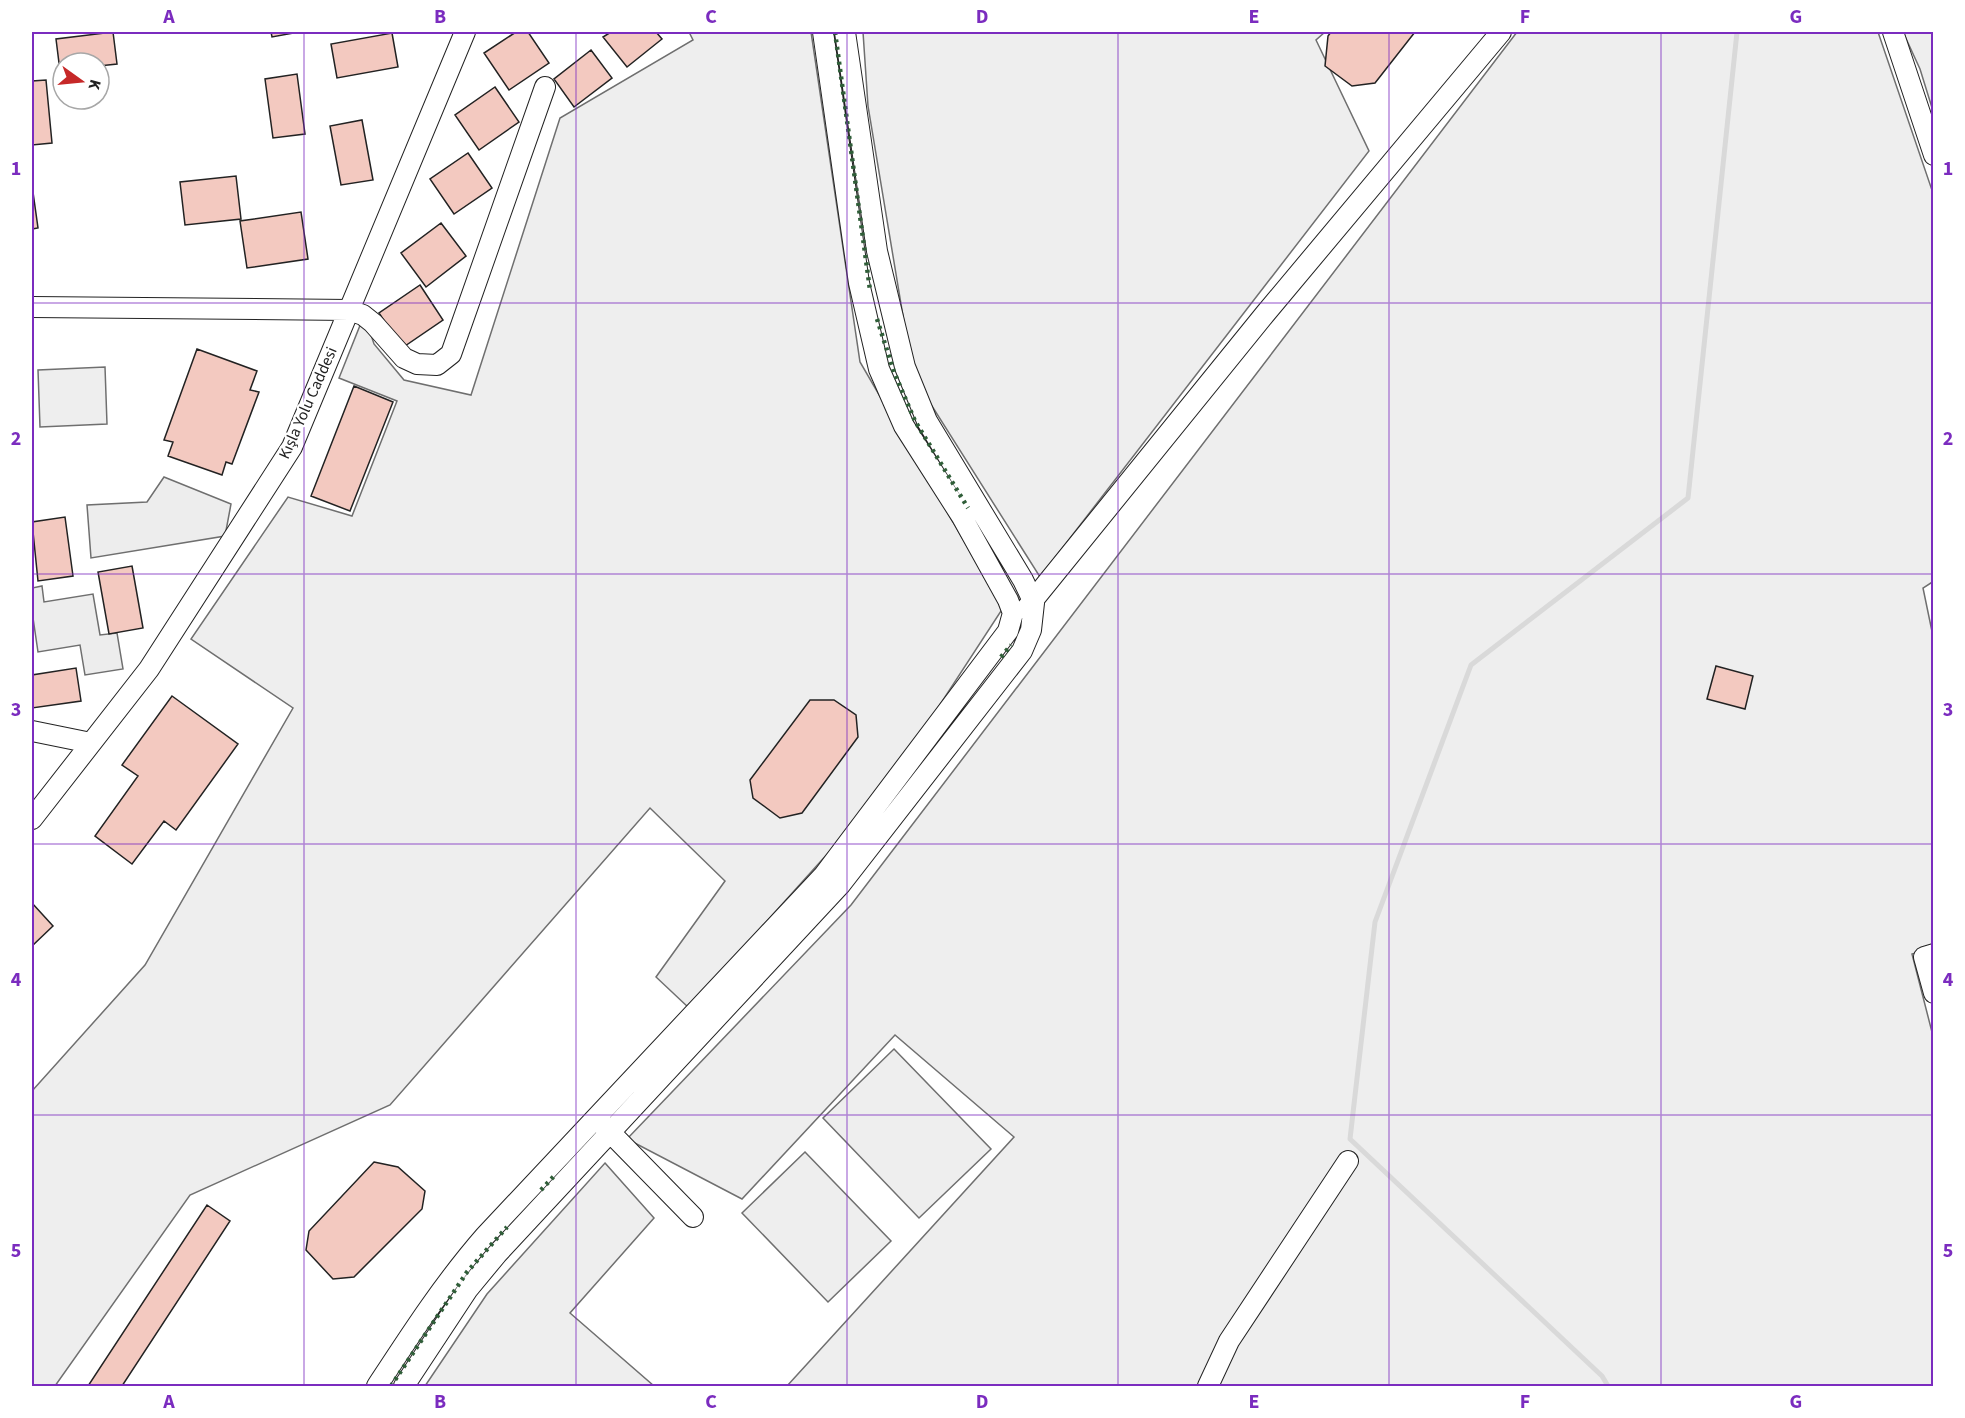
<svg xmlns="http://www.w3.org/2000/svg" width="1965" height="1418" font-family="'Source Sans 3',sans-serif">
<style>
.green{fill:#eee;stroke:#6f6f6f;stroke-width:1.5}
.parking{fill:#ededed;stroke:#6f6f6f;stroke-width:1.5}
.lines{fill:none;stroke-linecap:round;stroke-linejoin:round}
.stream{stroke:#d9d9d9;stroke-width:5}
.building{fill:#f3c9c0;stroke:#222;stroke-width:1.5}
.minor-casing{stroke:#222;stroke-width:22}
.minor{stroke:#fff;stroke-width:20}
.hedge{stroke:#2f5e38;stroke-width:4.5;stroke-dasharray:3 4.5;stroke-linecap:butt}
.grid{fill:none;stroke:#7b2cbf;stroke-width:1.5;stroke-opacity:0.55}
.labels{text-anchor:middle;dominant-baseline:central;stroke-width:4.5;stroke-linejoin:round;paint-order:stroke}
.street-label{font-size:16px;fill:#222;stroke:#fff}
.neatline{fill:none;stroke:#7b2cbf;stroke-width:2}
.grid-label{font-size:20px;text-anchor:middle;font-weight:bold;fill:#7b2cbf}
</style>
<rect width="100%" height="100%" fill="#fff"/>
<!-- green -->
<path class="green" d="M689 32H811L860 362 1003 608 883 792 689 1008 656 977 725 881 650 808 390 1105 190 1195 55 1386H32V1091L145 965 293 708 191 639 288 497 352 516 397 401 339 378 361 323 369 329 374 344 404 380 471 395 560 118 693 40Z
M863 32H1325L1316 40 1369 151 1040 577 913 376 868 106Z
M1517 32H1878L1934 196V581L1923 588 1934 641V948L1912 954 1933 1036V1386H787L1014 1137 895 1035 742 1199 627 1139 851 905Z
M1903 32H1933V111L1920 69Z
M105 367 107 424 40 427 38 370Z
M894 1049 991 1149 919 1218 823 1118Z
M805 1152 891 1241 828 1302 742 1213Z
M605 1163 654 1218 570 1313 654 1386H425L487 1294Z"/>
<!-- parking -->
<path class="parking" d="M164 477 231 504 225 536 91 558 87 505 147 502Z
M42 586 44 602 93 594 100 635 117 633 123 669 85 675 80 645 38 652 32 611V588Z"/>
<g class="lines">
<!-- stream -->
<path class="stream" d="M1608 1386 1602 1376 1350 1139 1375 922 1471 665 1688 498 1737 32"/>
</g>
<!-- building -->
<path class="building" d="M113 32 117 64 99 66V63H63V70L60 71 56 39Z
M271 32H299L272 37Z
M516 32H528L549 63 509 90 484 53Z
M611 32H656L662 39 627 67 603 37Z
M1331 32H1415L1375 83 1352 86 1325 66 1328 36Z
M392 33 398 67 337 78 331 44Z
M591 50 612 78 574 107 554 79Z
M297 74 305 134 273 138 265 79Z
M46 80 52 143 32 145V81Z
M495 87 519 122 479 150 455 115Z
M362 120 373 180 341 185 330 126Z
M468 153 492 188 454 214 430 179Z
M236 176 241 219 185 225 180 182Z
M32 185 38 228 32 229Z
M301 212 308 259 247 268 240 221Z
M441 223 466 256 426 287 401 253Z
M420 285 443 320 402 348 379 313Z
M197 349 257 371 250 390 259 392 232 464 226 462 222 475 168 456 173 442 164 440Z
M354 386 393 402 350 511 311 496Z
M65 517 73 576 38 581 32 522Z
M132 566 143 628 109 634 98 572Z
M1716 666 1753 676 1745 709 1707 699Z
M76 668 81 701 32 708V675Z
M172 696 238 744 176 830 164 821 132 864 95 836 138 776 122 765Z
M810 700H834L856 715 858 737 802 813 780 818 753 798 750 780Z
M32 903 53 926 32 946Z
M374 1162 398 1167 425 1191 422 1209 354 1277 333 1279 306 1250 309 1231Z
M207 1205 230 1221 122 1386H88Z"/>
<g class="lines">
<defs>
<path id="minor" d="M1893 32 1934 155
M32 307 349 310 363 315 373 323 404 358 417 364 437 365 451 354 545 87
M1026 609 1265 314 1501 32
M32 731 91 743
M32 819 149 669 292 447 465 32
M1934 954 1924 957 1934 993
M602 1124 693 1217
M377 1386C411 1334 444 1283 485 1236L824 875 1008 631 1013 613 1008 600 962 517 904 426 879 369 859 283 823 32
M404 1386 468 1289 497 1254 840 885 1022 651 1031 630 1034 603 1023 580 927 421 905 367 877 251 845 32
M1208 1386 1229 1341 1348 1161"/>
</defs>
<!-- minor casing -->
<use href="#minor" class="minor-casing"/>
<!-- minor -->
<use href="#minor" class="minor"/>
<!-- hedge -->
<path class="hedge" d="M835 32 870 290
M877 319 894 372 915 421 968 508
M1001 657 1011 645
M541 1190 556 1174
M391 1386 467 1272 507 1227"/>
</g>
<!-- grid -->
<path class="grid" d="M304 32V1386M576 32V1386M847 32V1386M1118 32V1386M1389 32V1386M1661 32V1386M32 303H1934M32 574H1934M32 844H1934M32 1115H1934"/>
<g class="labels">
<!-- street labels -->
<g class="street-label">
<text transform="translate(308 403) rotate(-66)">Kışla Yolu Caddesi</text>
</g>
</g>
<!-- border -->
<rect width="1965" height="1418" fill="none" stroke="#ffffff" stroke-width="66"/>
<!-- north arrow -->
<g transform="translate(81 81) rotate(105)"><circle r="28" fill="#ffffff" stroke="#a7a7a7" stroke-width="1.5"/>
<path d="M0-4.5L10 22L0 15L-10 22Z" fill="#c62828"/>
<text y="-9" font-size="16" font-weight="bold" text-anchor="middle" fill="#222222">K</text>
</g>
<rect x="33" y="33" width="1899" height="1352" class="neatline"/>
<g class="grid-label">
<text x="169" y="23">A</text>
<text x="440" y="23">B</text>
<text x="711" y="23">C</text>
<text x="982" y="23">D</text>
<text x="1254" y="23">E</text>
<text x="1525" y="23">F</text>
<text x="1796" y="23">G</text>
<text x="16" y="175">1</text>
<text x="1948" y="175">1</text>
<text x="16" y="445">2</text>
<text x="1948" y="445">2</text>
<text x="16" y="716">3</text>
<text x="1948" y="716">3</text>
<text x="16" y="986">4</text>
<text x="1948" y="986">4</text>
<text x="16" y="1257">5</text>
<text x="1948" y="1257">5</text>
<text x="169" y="1408">A</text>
<text x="440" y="1408">B</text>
<text x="711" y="1408">C</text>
<text x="982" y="1408">D</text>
<text x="1254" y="1408">E</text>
<text x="1525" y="1408">F</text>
<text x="1796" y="1408">G</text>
</g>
</svg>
